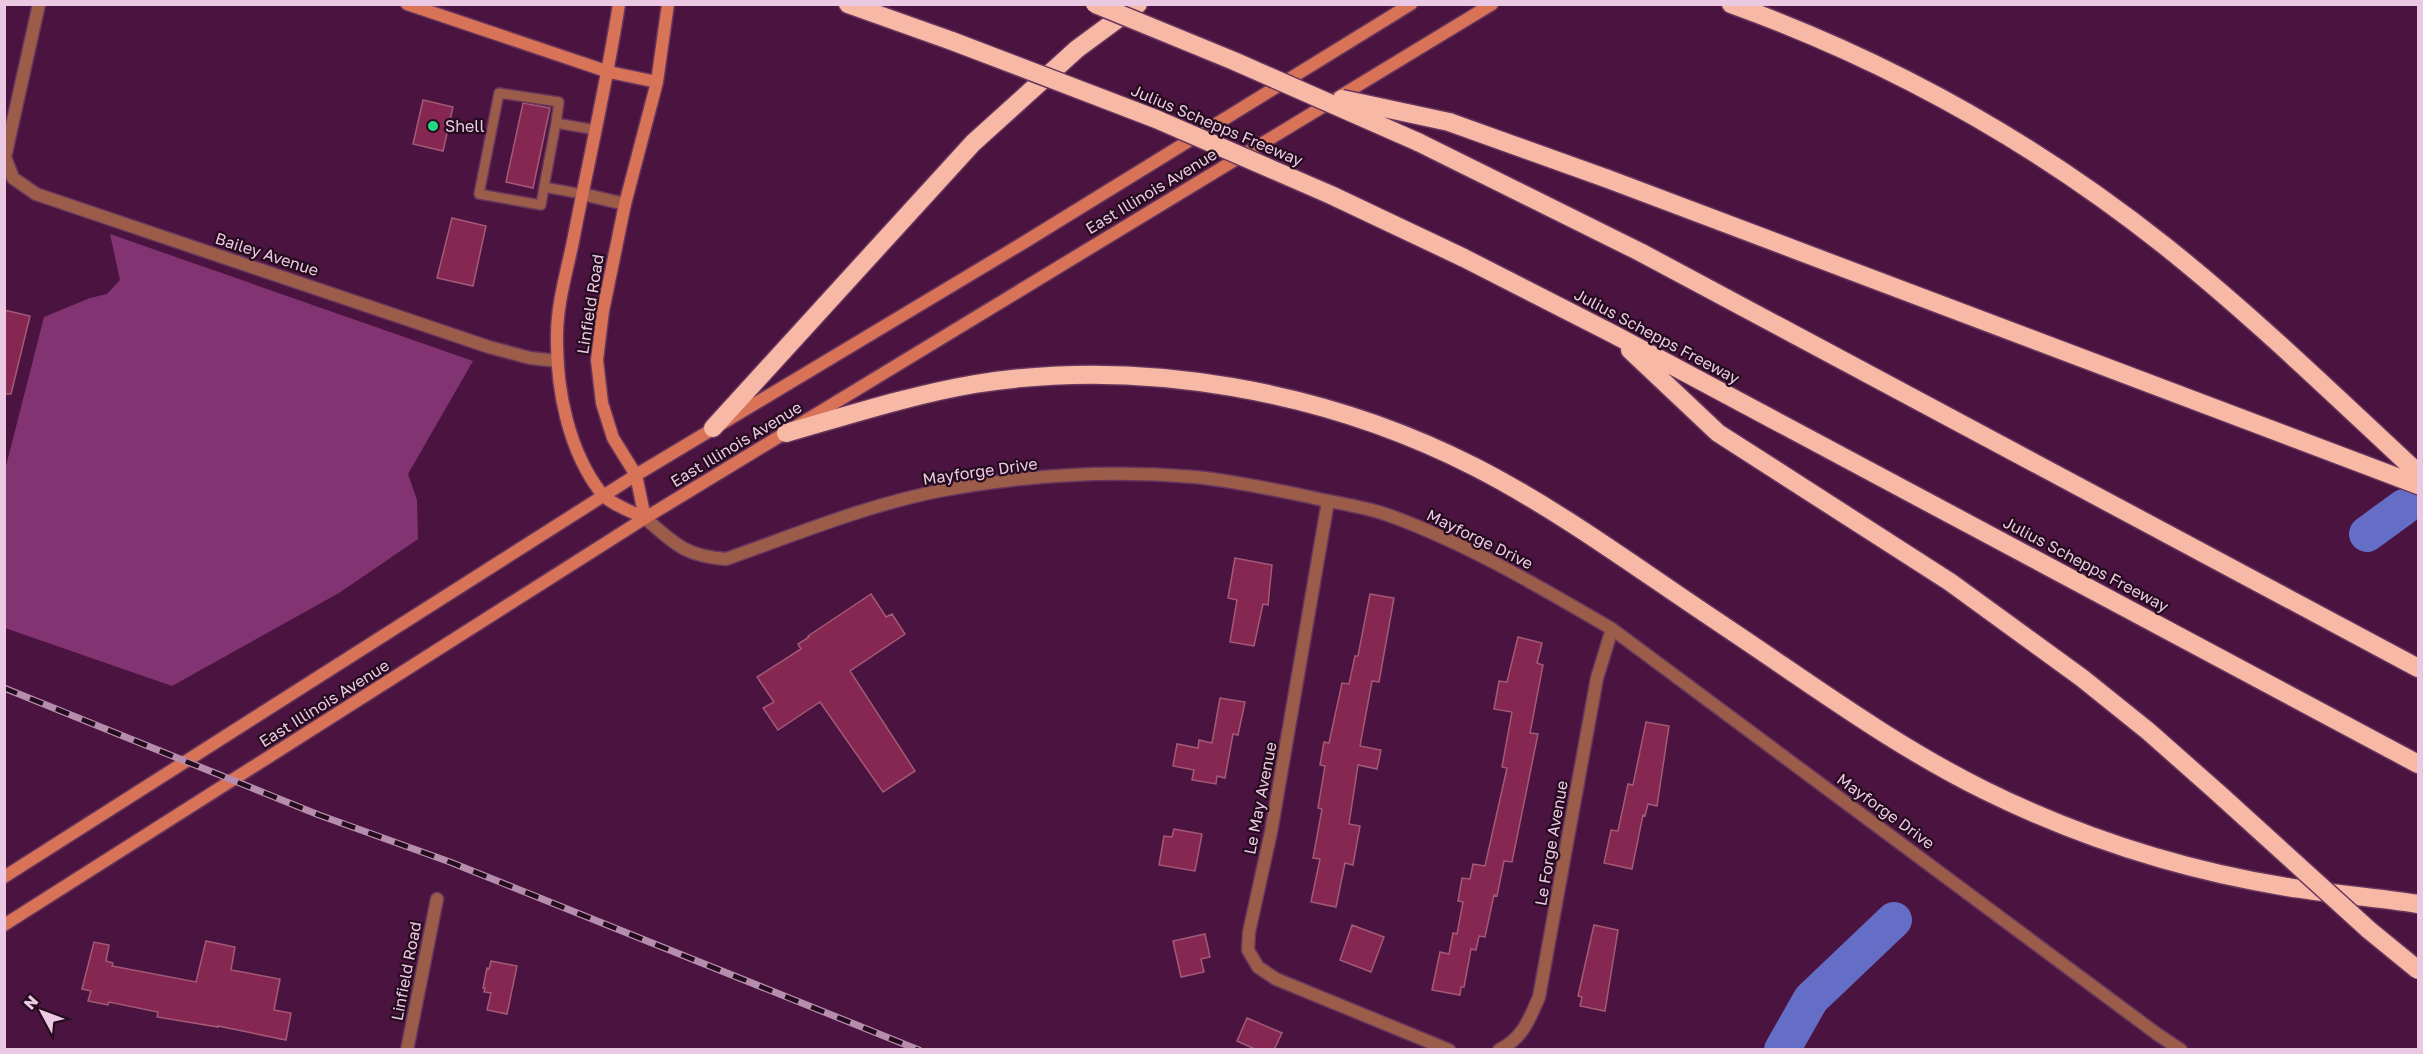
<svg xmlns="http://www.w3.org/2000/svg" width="2423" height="1054" font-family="'Golos Text',sans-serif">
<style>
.green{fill:#823372}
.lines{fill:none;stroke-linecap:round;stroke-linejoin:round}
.river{stroke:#646ec7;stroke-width:36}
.building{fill:#862752;stroke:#a35a76;stroke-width:1.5}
.lane-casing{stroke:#68355d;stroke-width:12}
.street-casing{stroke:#68355d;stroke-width:15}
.secondary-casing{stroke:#68355d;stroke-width:15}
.highway-casing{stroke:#68355d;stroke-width:21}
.lane{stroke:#9b5c4a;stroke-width:9}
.street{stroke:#9b5c4a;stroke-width:12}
.secondary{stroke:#d87357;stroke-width:12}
.highway{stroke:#f7b8a6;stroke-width:18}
.rail-casing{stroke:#b68dac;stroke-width:7}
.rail{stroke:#240c1e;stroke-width:4.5;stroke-dasharray:14;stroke-linecap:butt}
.highway-bridge-casing{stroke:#68355d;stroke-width:21;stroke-linecap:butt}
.highway-bridge{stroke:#f7b8a6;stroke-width:18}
.poi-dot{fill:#24d886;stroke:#240c1e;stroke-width:2}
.labels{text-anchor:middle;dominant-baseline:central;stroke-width:4.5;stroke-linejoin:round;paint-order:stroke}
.street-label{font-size:16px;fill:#ecc9e2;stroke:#240c1e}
.poi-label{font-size:16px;fill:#ecc9e2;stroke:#240c1e;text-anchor:start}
</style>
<rect width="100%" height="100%" fill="#4b1440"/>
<!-- green -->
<path class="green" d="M110 234 473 361 408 474 417 500 418 539 339 593 172 686 5 628V470L44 317 90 298 107 294 120 280Z"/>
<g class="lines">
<!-- river -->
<path class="river" d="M2367 534 2404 507
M1782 1050 1811 999 1894 920"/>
</g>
<!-- building -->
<path class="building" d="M423 100 453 107 443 151 413 144Z
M523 103 550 108 533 188 506 182Z
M452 218 486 226 473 286 437 278Z
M4 310 30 316 11 394H4Z
M1235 558 1272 565 1268 605 1263 604 1254 646 1230 642 1237 600 1228 598Z
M871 594 886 617 892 614 905 634 850 671 915 771 883 792 820 702 778 730 763 708 774 702 757 677 801 649 798 644 809 637 808 636Z
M1370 594 1394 598 1379 682 1372 681 1360 746 1381 750 1377 769 1358 765 1349 824 1360 826 1353 865 1345 863 1336 907 1311 902 1320 859 1313 858 1322 809 1318 808 1325 766 1320 765 1324 742 1329 743 1342 683 1349 684 1355 656H1358Z
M1518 637 1542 643 1537 663 1543 665 1530 733 1538 734 1512 862 1504 861 1497 896 1494 895 1485 937 1479 936 1476 950 1471 949 1464 987H1461L1460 995 1432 990 1440 952 1449 954 1453 933 1457 934 1463 902 1458 901 1462 878 1470 879 1473 864 1485 866 1507 768 1502 767 1512 712 1494 709 1499 681 1507 682Z
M1220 698 1245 702 1238 735 1233 734 1225 778 1217 776 1216 784 1192 780 1194 770 1173 766 1177 744 1198 748 1199 740 1212 743Z
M1646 722 1669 726 1657 806 1648 804 1645 816 1643 815 1632 869 1604 863 1611 830 1618 831 1628 784 1633 785Z
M1174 829 1202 834 1195 871 1159 865 1164 836 1172 837Z
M1352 925 1384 937 1371 972 1340 960Z
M1594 925 1618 930 1605 1011 1580 1006 1582 997 1578 996Z
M1205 934 1210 957 1201 959 1204 972 1181 977 1173 941Z
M206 941 235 947 231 970 280 979 274 1010 291 1013 286 1040 218 1026V1027L157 1017 158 1012 109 1002 108 1005 88 1001 91 991 82 989 94 942 109 945 106 961 113 963 112 966 196 982Z
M491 961 517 966 507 1014 487 1010 491 993 484 992 485 988H483L487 968 489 969Z
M1247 1018 1282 1033 1274 1050H1257L1237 1041Z"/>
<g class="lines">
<defs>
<path id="lane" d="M544 187 556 123
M582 194 544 187 541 205 479 194 499 93 559 102 556 123 596 130"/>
<path id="street" d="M39 4 5 157 13 178 36 194 489 347 530 358 558 361
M582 194 625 204
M1328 501 1271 832 1249 932 1248 950 1258 967 1276 979 1449 1050
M645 518C675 544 685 556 726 559 797 534 869 504 944 490 1026 475 1112 470 1195 477 1234 481 1272 489 1310 497 1335 503 1363 506 1388 515 1466 543 1540 587 1612 629L2157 1034 2181 1050
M407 1050 437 899
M1499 1050C1523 1038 1529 1020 1539 997L1597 678 1612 629"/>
<path id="secondary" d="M407 4 609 72 657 82
M619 4C607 82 589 159 574 236 568 268 557 302 557 335 556 388 568 451 602 494 609 503 634 513 645 518
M645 518 636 475 613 438 602 403 597 360 603 311 625 204 657 82 668 4
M4 877 636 475 1023 243 1411 4
M4 925 645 518 1492 4"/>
<path id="highway" d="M848 4 952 41
M1731 4C1889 61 2034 142 2165 246 2254 317 2335 396 2418 473
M1449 122 1608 179 2418 485
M1418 142 1640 252 2418 668
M1331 195 1464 258 1613 334 2418 764
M1630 350 1718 433 1950 582 2082 678 2148 731 2217 792
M713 428 973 143 1077 49 1138 4
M786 433C849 415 911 395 975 384 1141 357 1326 391 1475 467 1561 511 1641 571 1721 624 1807 681 1891 744 1984 790 2079 837 2182 870 2287 887 2330 894 2375 897 2418 904"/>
</defs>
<!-- lane casing -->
<use href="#lane" class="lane-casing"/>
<!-- street casing -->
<use href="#street" class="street-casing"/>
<!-- secondary casing -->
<use href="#secondary" class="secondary-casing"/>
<!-- highway casing -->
<use href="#highway" class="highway-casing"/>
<!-- lane -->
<use href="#lane" class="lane"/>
<!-- street -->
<use href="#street" class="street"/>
<!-- secondary -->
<use href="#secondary" class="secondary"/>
<!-- highway -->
<use href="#highway" class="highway"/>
<defs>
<path id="rail" d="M4 688 319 815 450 862 919 1050"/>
</defs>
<!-- rail casing -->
<use href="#rail" class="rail-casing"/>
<!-- rail -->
<use href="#rail" class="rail"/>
<defs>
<path id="highway-bridge" d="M1095 4 1234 61 1418 142
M952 41 1156 119 1331 195
M1342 99 1449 122
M2217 792 2369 930 2418 970"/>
</defs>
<!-- highway-bridge casing -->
<use href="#highway-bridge" class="highway-bridge-casing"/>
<!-- highway-bridge -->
<use href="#highway-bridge" class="highway-bridge"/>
</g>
<!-- markers -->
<circle class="poi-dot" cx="433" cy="126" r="6"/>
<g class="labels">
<!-- street labels -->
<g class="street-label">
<text transform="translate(1217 125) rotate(23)">Julius Schepps Freeway</text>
<text transform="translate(1151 191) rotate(-31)">East Illinois Avenue</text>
<text transform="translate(267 254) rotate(18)">Bailey Avenue</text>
<text transform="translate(590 304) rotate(-81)">Linfield Road</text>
<text transform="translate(1657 336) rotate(28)">Julius Schepps Freeway</text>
<text transform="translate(736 444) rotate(-31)">East Illinois Avenue</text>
<text transform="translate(980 471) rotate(-8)">Mayforge Drive</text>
<text transform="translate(1480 539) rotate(26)">Mayforge Drive</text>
<text transform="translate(2086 564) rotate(28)">Julius Schepps Freeway</text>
<text transform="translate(324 703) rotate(-32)">East Illinois Avenue</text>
<text transform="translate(1260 798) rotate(-79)">Le May Avenue</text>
<text transform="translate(1886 811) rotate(36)">Mayforge Drive</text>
<text transform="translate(1551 843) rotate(-80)">Le Forge Avenue</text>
<text transform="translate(406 971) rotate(-79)">Linfield Road</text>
</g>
<!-- poi labels -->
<g class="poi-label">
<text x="445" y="126">Shell</text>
</g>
</g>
<!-- border -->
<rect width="2423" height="1054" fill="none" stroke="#ecc9e2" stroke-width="12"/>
<!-- north arrow -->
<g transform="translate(42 1012) rotate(311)" stroke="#240c1e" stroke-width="4.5" paint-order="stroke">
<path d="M0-4.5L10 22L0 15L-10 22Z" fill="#ecc9e2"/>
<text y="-9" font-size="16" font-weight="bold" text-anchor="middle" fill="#ecc9e2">N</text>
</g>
</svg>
